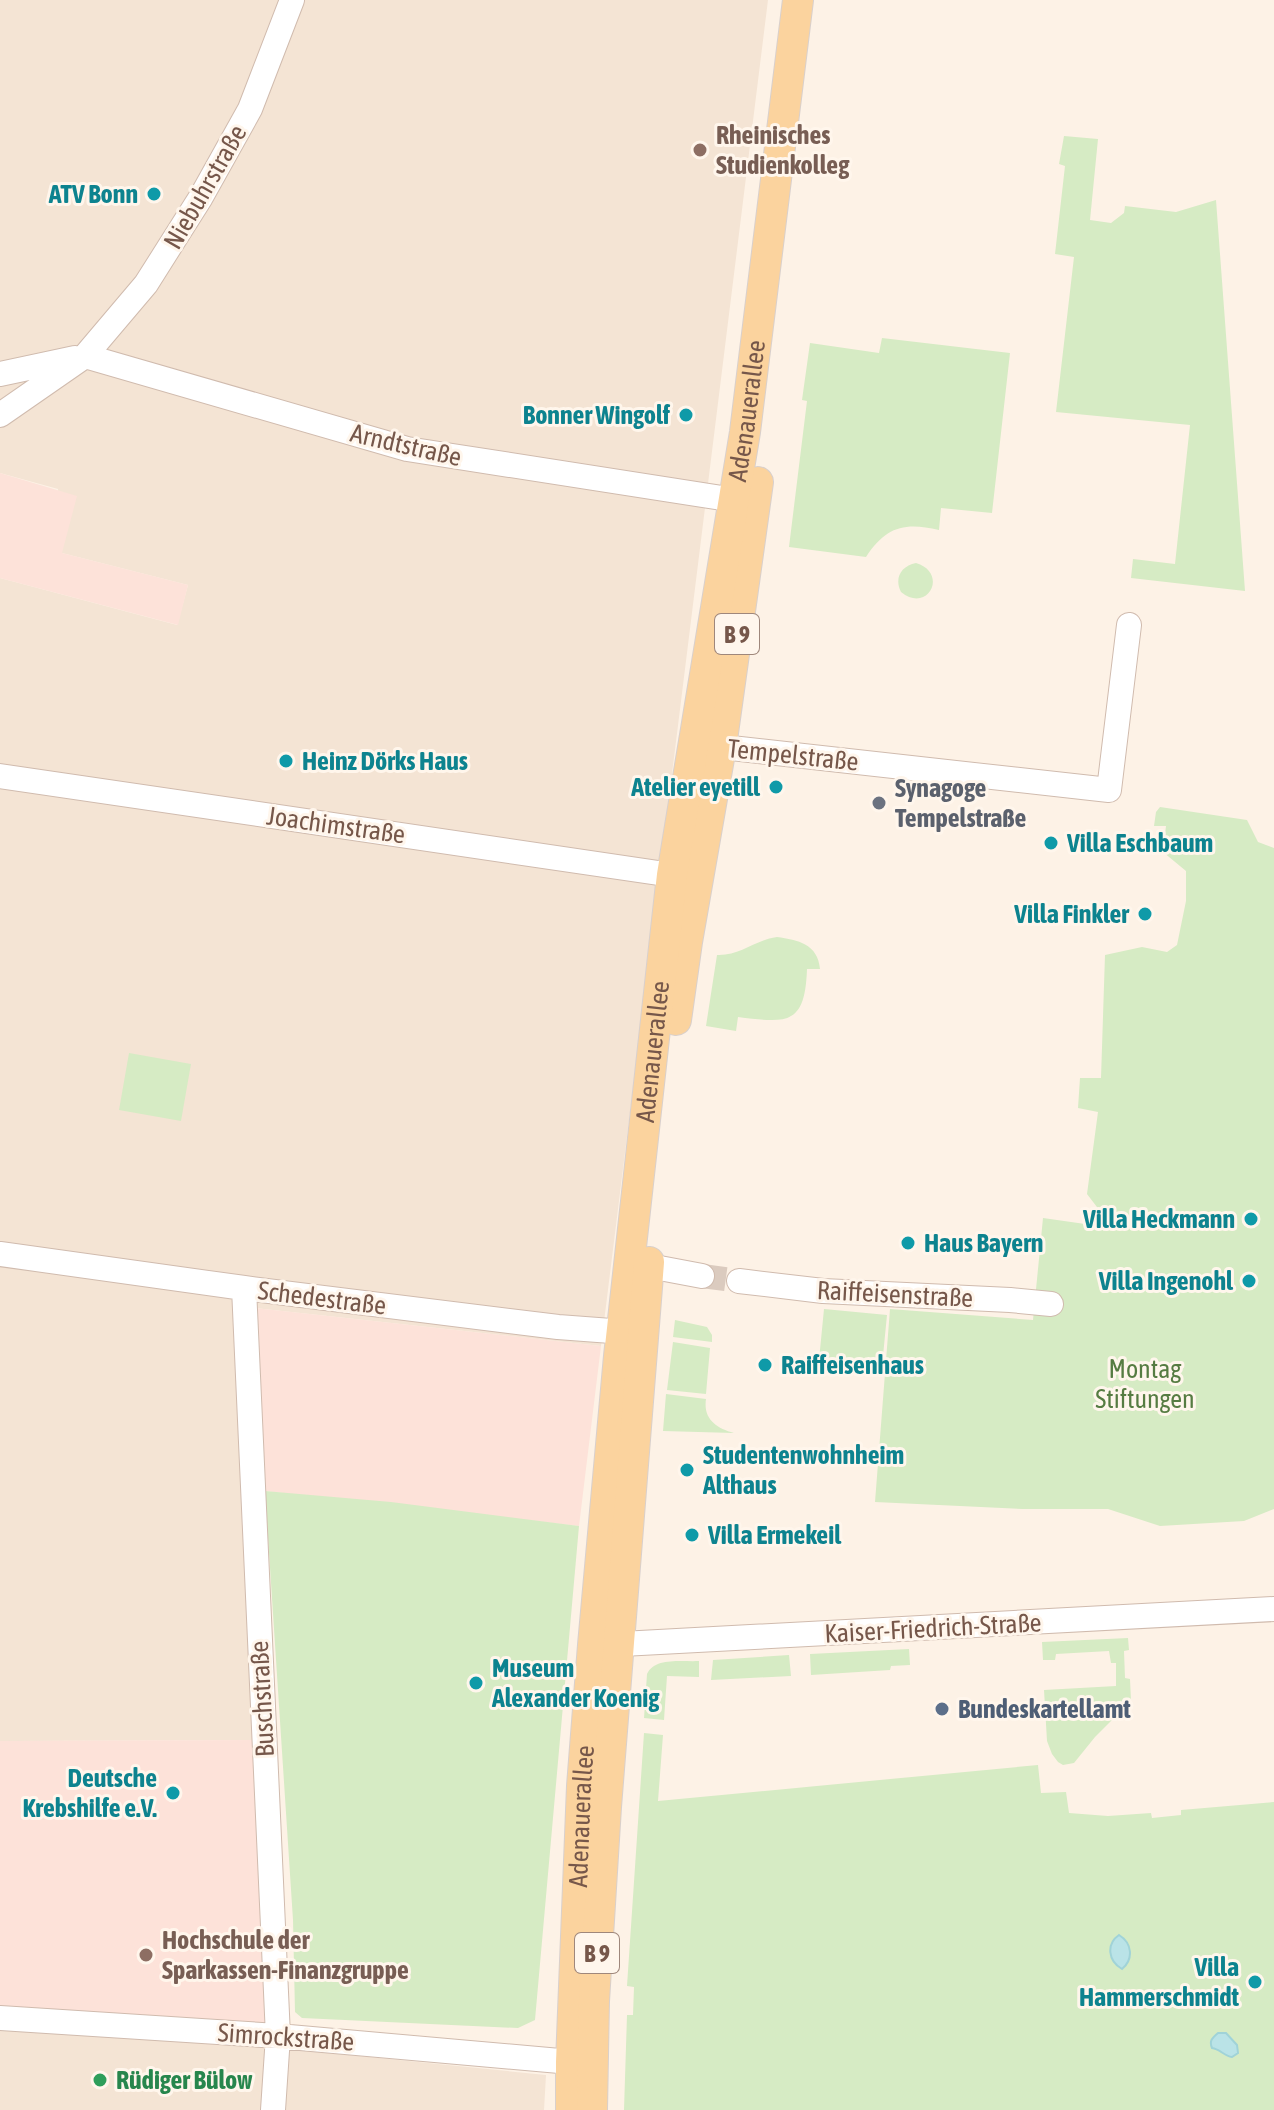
<svg xmlns="http://www.w3.org/2000/svg" width="1274" height="2110" font-family="'Asap Condensed',sans-serif">
<style>
.residential{fill:#f4e4d4}
.commercial{fill:#fde2d9}
.green{fill:#d6ebc4}
.water{fill:#bae3e7;stroke:#a0d3d8;stroke-width:2}
.lines{fill:none;stroke-linecap:round;stroke-linejoin:round}
.minor-tunnel{stroke:#dbcbbf;stroke-width:24;stroke-dasharray:24 12;stroke-linecap:butt}
.minor-casing{stroke:#d0bbae;stroke-width:26}
.major-casing{stroke:#d9d0cc;stroke-width:32}
.minor{stroke:#fff;stroke-width:24}
.major{stroke:#fbd39e;stroke-width:30}
.education-dot{fill:#8d6e63;stroke:#fff6ec;stroke-width:3}
.culture-dot{fill:#0f9aa8;stroke:#fff6ec;stroke-width:3}
.worship-dot{fill:#6b7280;stroke:#fff6ec;stroke-width:3}
.service-dot{fill:#5c6f8a;stroke:#fff6ec;stroke-width:3}
.leisure-dot{fill:#2e9e5b;stroke:#fff6ec;stroke-width:3}
.labels{text-anchor:middle;dominant-baseline:central;stroke-width:6;stroke-linejoin:round;paint-order:stroke}
.shield{fill:#fff6ec;stroke:#9f877b;stroke-width:2}
.shield-label{font-size:24px;font-weight:bold;fill:#76574a}
.education-label{font-size:26px;font-weight:bold;fill:#785e54;stroke:#fff6ec;text-anchor:start}
.street-label{font-size:26px;fill:#76574a;stroke:#fff6ec}
.culture-label{font-size:26px;font-weight:bold;fill:#0d838f;stroke:#fff6ec;text-anchor:end}
.worship-label{font-size:26px;font-weight:bold;fill:#5b616d;stroke:#fff6ec;text-anchor:start}
.park-label{font-size:26px;fill:#567c42;stroke:#fff6ec}
.service-label{font-size:26px;font-weight:bold;fill:#4e5e75;stroke:#fff6ec;text-anchor:start}
.leisure-label{font-size:26px;font-weight:bold;fill:#27864d;stroke:#fff6ec;text-anchor:start}
</style>
<rect width="100%" height="100%" fill="#fdf2e6"/>
<!-- residential -->
<path class="residential" d="M0 0H768L601 1346 255 1308 269 1740 0 1741V578L177 625 188 585 62 553 58 489 0 473Z
M0 2025 289 2049 546 2075 544 2110H0Z"/>
<!-- commercial -->
<path class="commercial" d="M0 473 77 496 62 553 188 585 178 625 0 578Z
M255 1308 601 1346 579 1526 265 1491Z
M269 1740 289 2028 0 2006V1741Z"/>
<!-- green -->
<path class="green" d="M1064 136 1098 139 1090 220 1111 223 1124 213 1125 206 1176 212 1216 200 1245 591 1131 578 1133 559 1175 564 1190 425 1056 412 1074 257 1055 254 1065 166 1059 164Z
M882 338 1010 353 992 513 941 508 939 530C904 522 886 527 866 557L789 547 807 401 802 400 810 343 879 353Z
M916 563C949 573 928 614 901 592 894 578 901 566 916 563Z
M1160 807 1247 820 1258 842 1274 848V1509L1244 1521 1160 1526 1108 1509H1023L875 1502 890 1309 1033 1320 1043 1218 1113 1228 1087 1194 1098 1112 1078 1108 1080 1078H1101L1105 955 1142 947 1167 952 1177 945 1186 901V871L1163 852 1166 826H1154L1156 812Z
M777 937C798 940 818 944 820 969H807C805 1026 787 1023 738 1017L736 1031 706 1026 717 955C740 956 755 940 777 937Z
M129 1053 191 1064 181 1121 119 1110Z
M824 1309 887 1315 882 1366 819 1360Z
M675 1320 707 1327 712 1335V1342L673 1337Z
M673 1342 710 1348 706 1394 667 1390Z
M666 1394 706 1399C703 1419 716 1428 734 1433L663 1431Z
M265 1491 391 1502 579 1526 535 2020 518 2028 302 2018 295 2012 293 1920Z
M1128 1638 1129 1650 1124 1651 1125 1678 1130 1679 1131 1701 1095 1737 1074 1763 1063 1765 1058 1762 1052 1754 1047 1741 1044 1690 1116 1686V1663H1111L1109 1651 1056 1654 1055 1660H1043L1042 1642Z
M909 1649 910 1665 891 1666 890 1670 811 1675 810 1654Z
M789 1655 791 1676 711 1680 713 1660Z
M699 1661V1677L667 1676 664 1720 644 1718 647 1674C655 1657 682 1662 699 1661Z
M644 1733 663 1735 658 1801 1038 1765 1041 1793 1066 1792 1069 1813 1108 1816 1151 1813 1152 1818 1181 1815V1810L1274 1802V2110H624L627 2015H633L634 1987 627 1986Z"/>
<!-- water -->
<path class="water" d="M1119 1935C1132 1943 1134 1959 1122 1969 1108 1961 1106 1944 1119 1935Z
M1218 2033H1226L1237 2045 1238 2053 1232 2057C1224 2056 1220 2049 1212 2048 1209 2041 1212 2038 1218 2033Z"/>
<g class="lines">
<!-- minor-tunnel -->
<path class="minor-tunnel" d="M702 1276 739 1281"/>
<defs>
<path id="minor" d="M85 356 407 449 735 500
M0 374 75 358
M0 415 85 356 146 284 201 197 250 109 292 0
M704 745 1109 790 1129 625
M0 776 672 875
M0 1254 244 1288 558 1327 638 1333
M649 1266 702 1276
M739 1281 823 1291 1010 1300 1051 1304
M244 1288 278 2036 273 2110
M603 1645 1274 1609
M0 2018 278 2036 571 2062"/>
<g id="major">
<path d="M676 1020 687 942 721 747 758 482"/>
<path id="s1" d="M571 2110V2062L582 1786 593 1645 619 1356 672 875 745 432 798 0"/>
<path d="M592 2110 594 2001 606 1807 649 1262"/>
</g>
</defs>
<!-- minor casing -->
<use href="#minor" class="minor-casing"/>
<!-- major casing -->
<use href="#major" class="major-casing"/>
<!-- minor -->
<use href="#minor" class="minor"/>
<!-- major -->
<use href="#major" class="major"/>
</g>
<!-- markers -->
<g class="education-dot">
<circle cx="700" cy="150" r="8"/>
<circle cx="146" cy="1955" r="8"/>
</g>
<g class="culture-dot">
<circle cx="154" cy="194" r="8"/>
<circle cx="686" cy="415" r="8"/>
<circle cx="286" cy="761" r="8"/>
<circle cx="776" cy="787" r="8"/>
<circle cx="1051" cy="843" r="8"/>
<circle cx="1145" cy="914" r="8"/>
<circle cx="1251" cy="1219" r="8"/>
<circle cx="908" cy="1243" r="8"/>
<circle cx="1249" cy="1281" r="8"/>
<circle cx="765" cy="1365" r="8"/>
<circle cx="687" cy="1470" r="8"/>
<circle cx="692" cy="1535" r="8"/>
<circle cx="476" cy="1683" r="8"/>
<circle cx="173" cy="1793" r="8"/>
<circle cx="1255" cy="1982" r="8"/>
</g>
<circle class="worship-dot" cx="879" cy="803" r="8"/>
<circle class="service-dot" cx="942" cy="1709" r="8"/>
<circle class="leisure-dot" cx="100" cy="2080" r="8"/>
<g class="labels">
<!-- shield labels -->
<g class="shield">
<rect x="715" y="614" width="44" height="40" rx="6"/>
<rect x="575" y="1933" width="44" height="40" rx="6"/>
</g>
<g class="shield-label">
<text x="737" y="634">B 9</text>
<text x="597" y="1953">B 9</text>
</g>
<!-- education labels -->
<g class="education-label">
<text x="716" y="135">Rheinisches<tspan x="716" dy="30">Studienkolleg</tspan></text>
<text x="162" y="1940">Hochschule der<tspan x="162" dy="30">Sparkassen-Finanzgruppe</tspan></text>
</g>
<!-- street labels -->
<g class="street-label">
<text transform="translate(205 187) rotate(-60)">Niebuhrstraße</text>
<text stroke="none"><textPath href="#s1" startOffset="1710">Adenauerallee</textPath></text>
<text transform="translate(406 445) rotate(13)">Arndtstraße</text>
<text transform="translate(793 755) rotate(6)">Tempelstraße</text>
<text transform="translate(336 825) rotate(8)">Joachimstraße</text>
<text stroke="none"><textPath href="#s1" startOffset="1062">Adenauerallee</textPath></text>
<text transform="translate(895 1294) rotate(3)">Raiffeisenstraße</text>
<text transform="translate(322 1298) rotate(7)">Schedestraße</text>
<text transform="translate(933 1628) rotate(-3)">Kaiser-Friedrich-Straße</text>
<text transform="translate(262 1699) rotate(-93)">Buschstraße</text>
<text stroke="none"><textPath href="#s1" startOffset="294">Adenauerallee</textPath></text>
<text transform="translate(286 2037) rotate(4)">Simrockstraße</text>
</g>
<!-- culture labels -->
<g class="culture-label">
<text x="138" y="194">ATV Bonn</text>
<text x="670" y="415">Bonner Wingolf</text>
<text x="302" y="761" text-anchor="start">Heinz Dörks Haus</text>
<text x="760" y="787">Atelier eyetill</text>
<text x="1067" y="843" text-anchor="start">Villa Eschbaum</text>
<text x="1129" y="914">Villa Finkler</text>
<text x="1235" y="1219">Villa Heckmann</text>
<text x="924" y="1243" text-anchor="start">Haus Bayern</text>
<text x="1233" y="1281">Villa Ingenohl</text>
<text x="781" y="1365" text-anchor="start">Raiffeisenhaus</text>
<text x="703" y="1455" text-anchor="start">Studentenwohnheim<tspan x="703" dy="30">Althaus</tspan></text>
<text x="708" y="1535" text-anchor="start">Villa Ermekeil</text>
<text x="492" y="1668" text-anchor="start">Museum<tspan x="492" dy="30">Alexander Koenig</tspan></text>
<text x="157" y="1778">Deutsche<tspan x="157" dy="30">Krebshilfe e.V.</tspan></text>
<text x="1239" y="1967">Villa<tspan x="1239" dy="30">Hammerschmidt</tspan></text>
</g>
<!-- worship labels -->
<g class="worship-label">
<text x="895" y="788">Synagoge<tspan x="895" dy="30">Tempelstraße</tspan></text>
</g>
<!-- park labels -->
<g class="park-label">
<text x="1145" y="1369">Montag<tspan x="1145" dy="30">Stiftungen</tspan></text>
</g>
<!-- service labels -->
<g class="service-label">
<text x="958" y="1709">Bundeskartellamt</text>
</g>
<!-- leisure labels -->
<g class="leisure-label">
<text x="116" y="2080">Rüdiger Bülow</text>
</g>
</g>
</svg>
